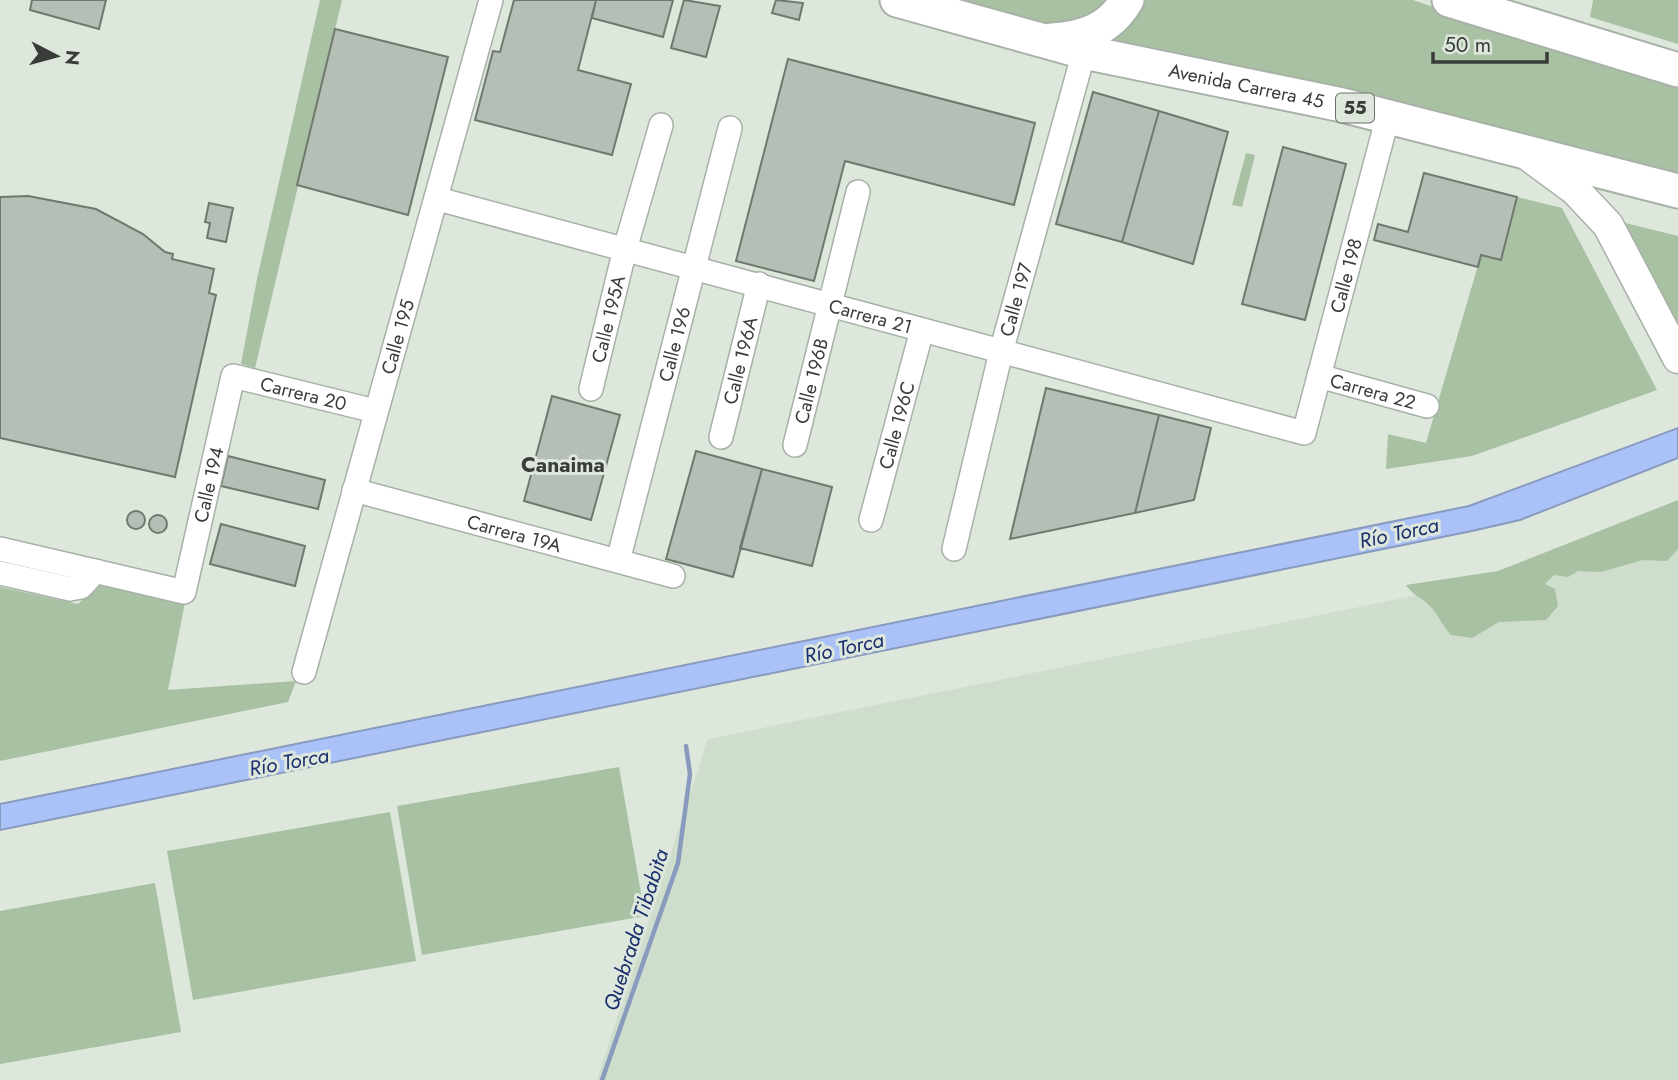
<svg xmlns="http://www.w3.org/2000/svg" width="1678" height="1080" font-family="Jost,sans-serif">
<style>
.built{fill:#ceddcc}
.green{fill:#a7c1a2}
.water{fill:#aac2f8;stroke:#889abe;stroke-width:2}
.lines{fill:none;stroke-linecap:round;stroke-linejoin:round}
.stream{stroke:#889abe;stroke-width:4.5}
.building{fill:#b6bfb5;stroke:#71796f;stroke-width:2}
.minor-casing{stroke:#a8b1a7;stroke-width:26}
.major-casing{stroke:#a8b1a7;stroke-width:33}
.highway-casing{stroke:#a8b1a7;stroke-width:37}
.minor{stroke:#fff;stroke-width:23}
.major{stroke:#fff;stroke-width:30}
.highway{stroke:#fff;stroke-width:33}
.labels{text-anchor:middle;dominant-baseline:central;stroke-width:6;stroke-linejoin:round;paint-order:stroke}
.shield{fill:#dde7dc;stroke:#6a6f69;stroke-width:2}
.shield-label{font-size:18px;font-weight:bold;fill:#393c38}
.street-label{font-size:19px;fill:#393c38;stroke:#dde7dc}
.neighbourhood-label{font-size:21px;font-weight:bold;fill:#393c38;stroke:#dde7dc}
.water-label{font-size:21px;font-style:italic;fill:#1a2f6d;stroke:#dde7dc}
</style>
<rect width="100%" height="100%" fill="#dde7dc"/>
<!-- built -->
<path class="built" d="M1678 507V1080H597L708 739 1502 578Z"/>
<!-- green -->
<path class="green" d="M320 0H342L255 368 241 364 257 279Z
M944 0H1114C1072 48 995 14 944 0Z
M1141 0H1413L1541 44 1678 81V173L1584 148 1093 41Z
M1593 0H1678V44L1590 17Z
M1246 153 1255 155 1242 207 1232 205Z
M1517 197 1562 208 1657 390 1472 456 1386 469 1388 434 1426 443 1481 255 1501 260Z
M1613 220 1678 236V342Z
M1678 500V549L1667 561 1643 560 1601 572 1578 571 1568 577 1554 575 1545 584 1555 589 1558 606 1546 620 1499 622 1472 638 1451 635C1443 627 1439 616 1431 607 1423 598 1413 596 1406 585L1498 571Z
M99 584 185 602 168 690 296 681 288 702 0 761V587L78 604Z
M619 767 645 916 422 955 397 806Z
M390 812 416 961 193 1000 167 851Z
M155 883 181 1032 0 1064V911Z"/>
<!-- water -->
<path class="water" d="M1678 428V458L1520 520 1472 531 0 830V804L1469 506Z"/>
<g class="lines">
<!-- stream -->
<path class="stream" d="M602 1080 678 863 690 774 686 746"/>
</g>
<!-- building -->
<path class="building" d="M32 0H106L99 29 30 10Z
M514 0H596L578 70 631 84 612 155 475 120 493 51 500 52Z
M596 0H673L663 37 592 18Z
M684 0 720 6 706 57 671 48Z
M776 0 803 3 799 20 772 13Z
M335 29 448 57 408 215 297 185Z
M788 59 1035 123 1014 205 845 161 814 281 736 261Z
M1093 92 1159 111 1122 242 1056 224Z
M1159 111 1228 132 1193 264 1122 242Z
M1283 147 1346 164 1305 320 1242 304Z
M1424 173 1517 197 1501 260 1481 255 1478 267 1374 240 1378 224 1408 232Z
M28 196 96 209 143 234 165 252 173 254 172 259 214 269 209 293 216 295 175 477 0 438V197Z
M209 203 233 208 226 242 207 238 210 223 205 222Z
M1046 388 1159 415 1135 513 1010 539Z
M552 396 620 415 591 520 524 501Z
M1159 415 1211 428 1194 500 1135 513Z
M696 451 762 469 733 577 666 559Z
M228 456 325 480 318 509 221 486Z
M762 469 832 487 812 566 740 548Z
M127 520a9 9 0 1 1 18 0a9 9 0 1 1-18 0Z
M149 524a9 9 0 1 1 18 0a9 9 0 1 1-18 0Z
M221 524 305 546 295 586 210 564Z"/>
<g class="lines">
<defs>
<g id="minor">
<path id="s1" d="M438 199 1304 433 1388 116"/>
<path id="s2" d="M1319 376 1427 406"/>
<path id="s3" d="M591 389 625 249 661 125"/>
<path id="s4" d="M721 437 759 284"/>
<path id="s5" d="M795 445 858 192"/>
<path id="s6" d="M354 490 673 576"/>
<path id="s7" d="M871 520 922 330"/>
<path id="s8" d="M0 549 184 592 233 376 375 411"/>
<path id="s9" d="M954 549 1001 352 1084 52"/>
<path id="s10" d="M618 561 730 128"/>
<path d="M0 573 70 589 81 587 96 571"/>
<path id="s11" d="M304 672 491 0"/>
</g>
<path id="major" d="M1529 156 1575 190 1608 225 1678 358"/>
<g id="highway">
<path id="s12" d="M897 0 1084 52 1342 105 1678 191"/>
<path d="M1449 0 1678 70"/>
<path d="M1052 40C1085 38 1110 29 1127 0"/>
</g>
</defs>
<!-- minor casing -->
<use href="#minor" class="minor-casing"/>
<!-- major casing -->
<use href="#major" class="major-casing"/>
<!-- highway casing -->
<use href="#highway" class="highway-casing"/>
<!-- minor -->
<use href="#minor" class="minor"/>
<!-- major -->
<use href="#major" class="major"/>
<!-- highway -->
<use href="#highway" class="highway"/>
</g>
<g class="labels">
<!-- shield labels -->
<rect class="shield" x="1336" y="93.5" width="38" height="29" rx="5"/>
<g class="shield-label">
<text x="1355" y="108">55</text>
</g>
<!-- street labels -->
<g class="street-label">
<text stroke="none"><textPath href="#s12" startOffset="360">Avenida Carrera 45</textPath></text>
<text stroke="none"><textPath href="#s1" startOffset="1060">Calle 198</textPath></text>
<text stroke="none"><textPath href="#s9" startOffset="257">Calle 197</textPath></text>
<text stroke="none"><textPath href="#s1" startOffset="448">Carrera 21</textPath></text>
<text stroke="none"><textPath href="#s3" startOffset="72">Calle 195A</textPath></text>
<text stroke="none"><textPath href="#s11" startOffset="348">Calle 195</textPath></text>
<text stroke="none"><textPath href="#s10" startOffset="224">Calle 196</textPath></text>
<text stroke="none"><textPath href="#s4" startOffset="79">Calle 196A</textPath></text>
<text stroke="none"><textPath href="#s5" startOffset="66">Calle 196B</textPath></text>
<text stroke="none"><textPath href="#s2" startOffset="56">Carrera 22</textPath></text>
<text stroke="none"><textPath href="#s8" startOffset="483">Carrera 20</textPath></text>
<text stroke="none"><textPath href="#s7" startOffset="98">Calle 196C</textPath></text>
<text stroke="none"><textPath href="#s8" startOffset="299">Calle 194</textPath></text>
<text stroke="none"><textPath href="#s6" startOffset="166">Carrera 19A</textPath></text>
</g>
<!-- neighbourhood labels -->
<g class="neighbourhood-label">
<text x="563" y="465">Canaima</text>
</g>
<!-- water labels -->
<g class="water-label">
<text transform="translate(1399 533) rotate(-12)">Río Torca</text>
<text transform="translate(844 648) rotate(-12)">Río Torca</text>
<text transform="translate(289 762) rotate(-10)">Río Torca</text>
<text transform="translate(636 930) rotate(-72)">Quebrada Tibabita</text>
</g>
</g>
<!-- north arrow -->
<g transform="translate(56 56) rotate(96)" stroke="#dde7dc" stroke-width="5" paint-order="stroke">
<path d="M0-5L12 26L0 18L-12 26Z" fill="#393c38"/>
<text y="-10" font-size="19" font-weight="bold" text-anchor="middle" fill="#393c38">N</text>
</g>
<!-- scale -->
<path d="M1433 52v10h114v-10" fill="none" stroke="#393c38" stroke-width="3.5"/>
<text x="1444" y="52" font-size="21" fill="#393c38" stroke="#dde7dc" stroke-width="5" paint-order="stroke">50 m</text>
</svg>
